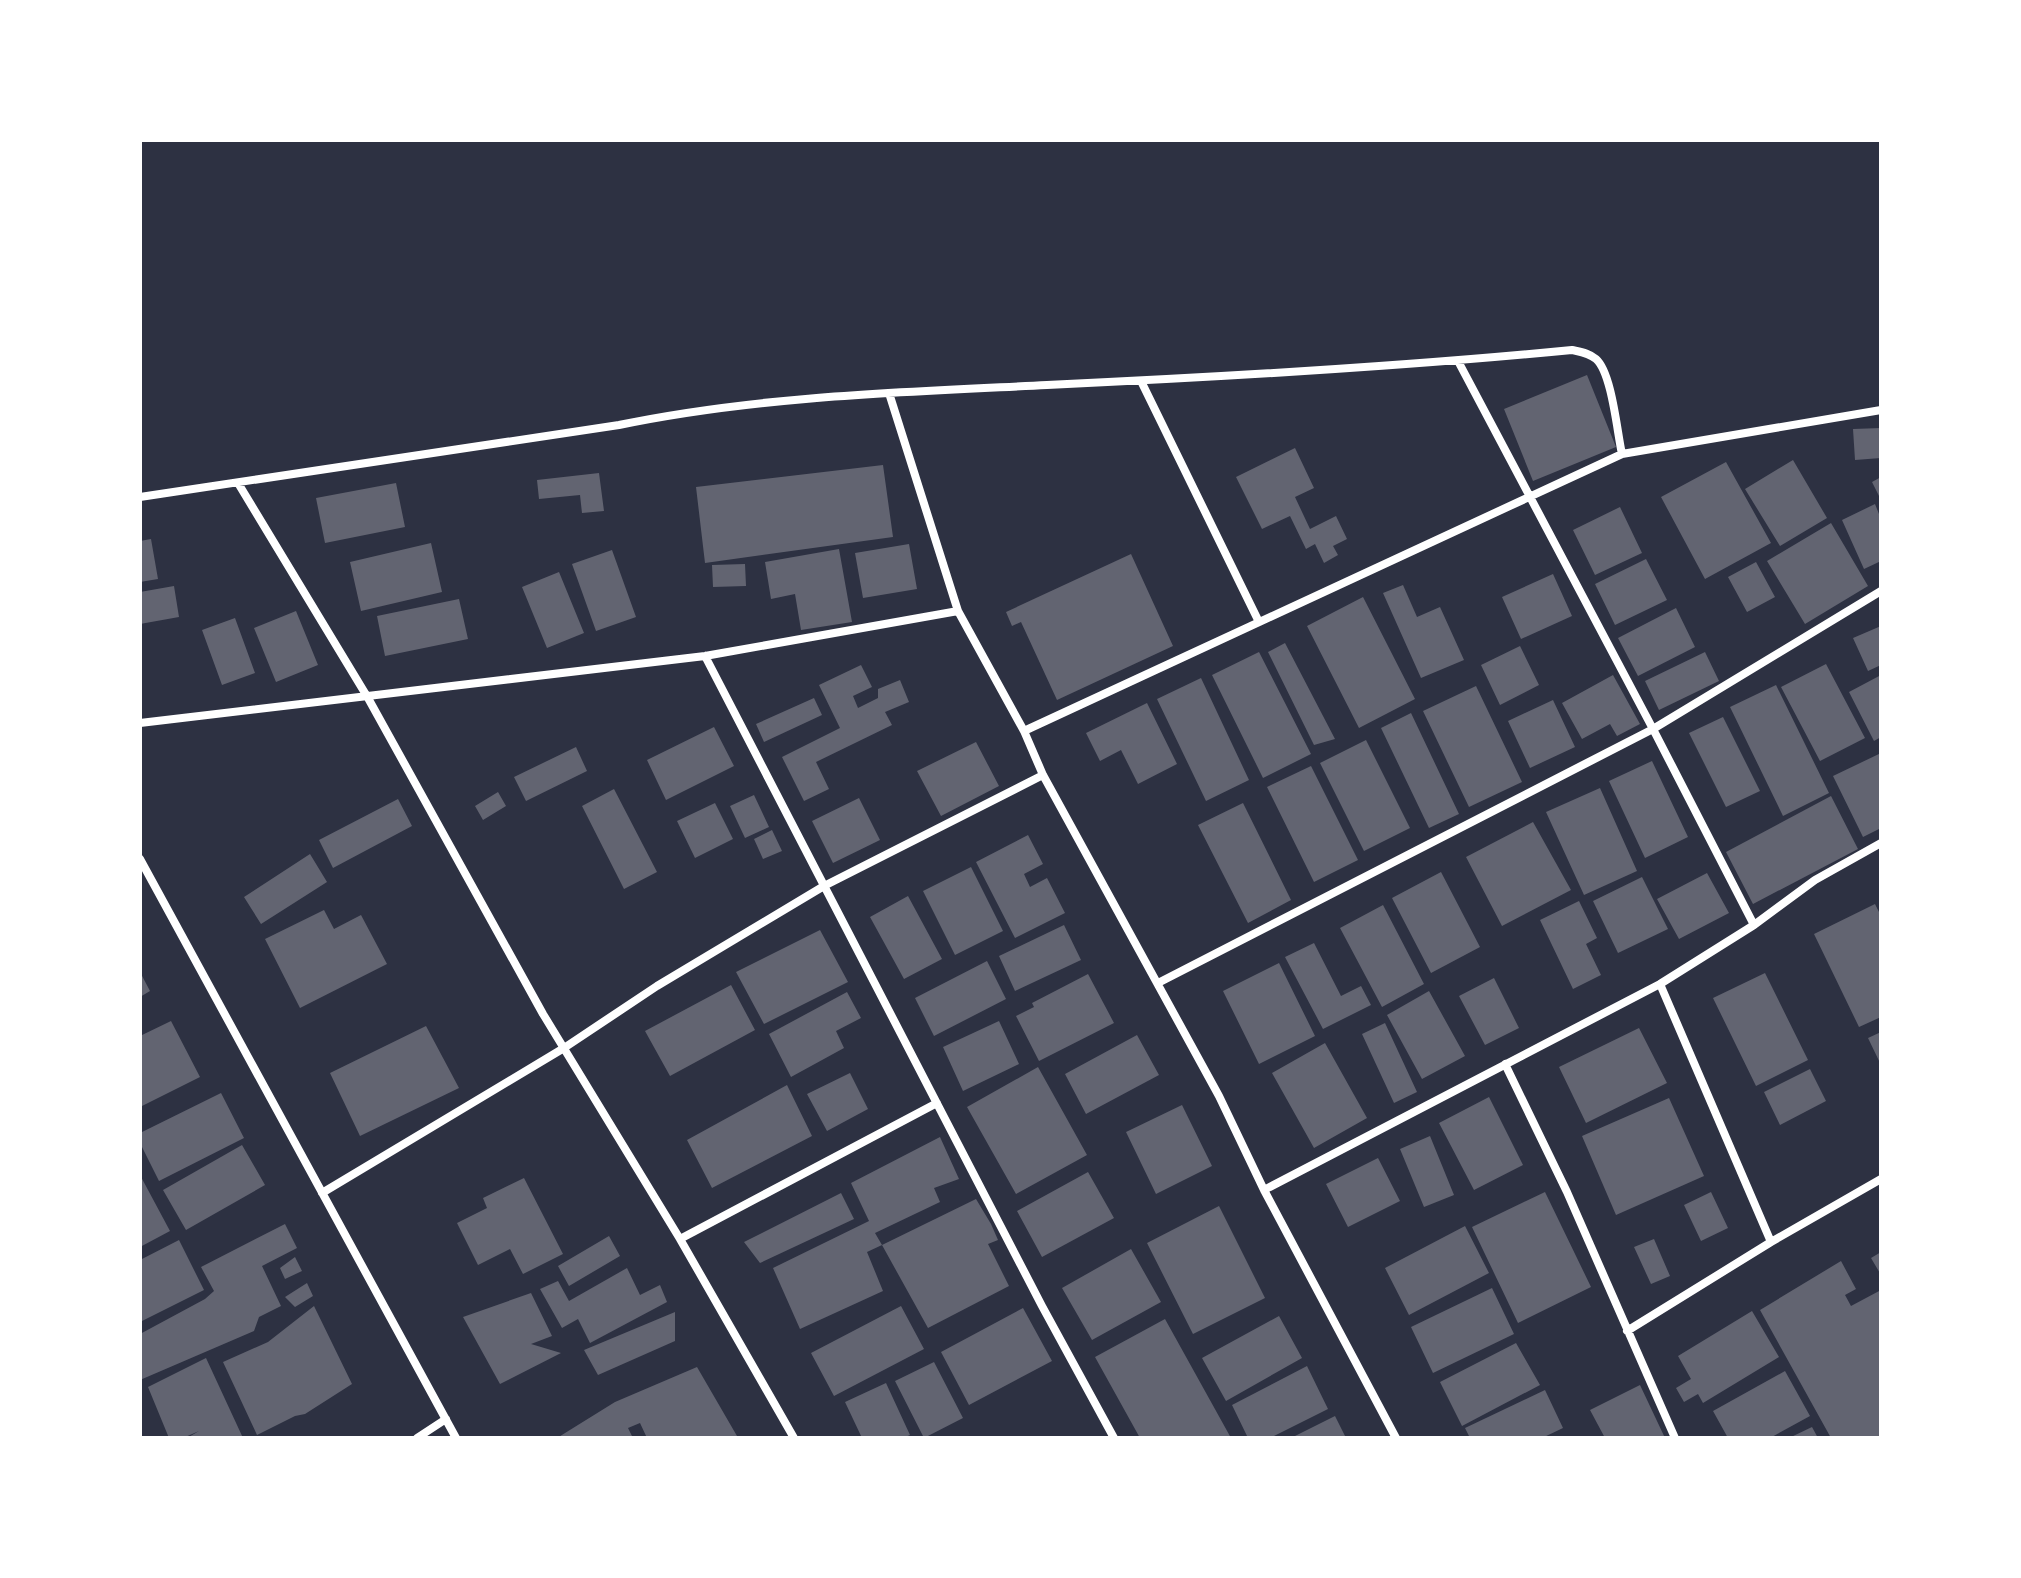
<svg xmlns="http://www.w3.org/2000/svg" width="2021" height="1578" font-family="'IBM Plex Sans',sans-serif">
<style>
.building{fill:#626471}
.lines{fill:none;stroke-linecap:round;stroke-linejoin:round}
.minor{stroke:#fff;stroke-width:8}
</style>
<rect width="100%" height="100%" fill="#2d3142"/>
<!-- building -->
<path class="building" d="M1587 375 1616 447 1533 481 1504 409Z
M1881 428V458L1855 460 1853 429Z
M1295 448 1314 488 1295 497 1310 529 1336 516 1347 539 1333 546 1338 555 1324 563 1315 544 1306 549 1290 516 1262 529 1236 477Z
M1793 460 1827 518 1780 546 1745 489Z
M1726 462 1771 543 1705 579 1661 497Z
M883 465 893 537 705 563 696 487Z
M599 473 604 511 582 513 580 495 539 499 537 480Z
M1881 477V500L1872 482Z
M396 483 405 527 325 543 316 498Z
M1875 504 1881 519V561L1864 569 1842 520Z
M1620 507 1642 553 1595 575 1573 530Z
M1831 523 1868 586 1805 624 1767 561Z
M151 539 158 579 140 582V541Z
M431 543 442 592 361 611 350 562Z
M909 544 917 589 863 598 855 553Z
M839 549 852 622 801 630 795 594 771 599 765 562Z
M612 550 636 617 596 631 572 564Z
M1131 554 1173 646 1057 700 1021 622 1012 626 1006 612Z
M1646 559 1667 600 1615 625 1595 584Z
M1756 562 1775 597 1747 612 1728 577Z
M745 564 746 586 713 587 712 565Z
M559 572 584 633 547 648 522 587Z
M1553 574 1572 616 1521 639 1502 597Z
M1403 585 1417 617 1440 607 1464 660 1421 678 1383 593Z
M174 586 179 617 140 624V592Z
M1363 597 1415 699 1359 728 1307 626Z
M459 599 468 639 385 656 377 616Z
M1676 608 1695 647 1638 676 1618 638Z
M296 611 318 665 276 682 254 628Z
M235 618 255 673 222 685 202 630Z
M1881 626V665L1868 671 1853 638Z
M1285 643 1335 739 1314 745 1268 652Z
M1520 646 1539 685 1500 705 1481 665Z
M1259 652 1311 754 1263 778 1212 675Z
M1705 652 1719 681 1659 710 1645 681Z
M1826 664 1865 738 1820 761 1781 687Z
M861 665 872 687 853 696 858 708 878 698V689L900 680 909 702 885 712 892 725 816 762 829 789 804 801 782 757 840 728 819 685Z
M1613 675 1640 724 1617 736 1610 724 1582 739 1562 703Z
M1881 675V737L1874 741 1849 692Z
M1201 678 1249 780 1206 801 1157 699Z
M1776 685 1829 793 1783 816 1730 707Z
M1476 686 1522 782 1469 807 1423 711Z
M814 698 822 715 764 742 756 724Z
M1553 700 1575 747 1530 768 1508 721Z
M1147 703 1177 764 1138 784 1121 750 1100 761 1086 733Z
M1411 713 1459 814 1429 828 1381 728Z
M1723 717 1760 791 1726 807 1689 733Z
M714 727 734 766 666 800 647 760Z
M1366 740 1410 828 1364 851 1320 763Z
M976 742 999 786 941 816 917 771Z
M576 747 587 771 526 801 514 777Z
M1881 753V828L1863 837 1833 776Z
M1652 761 1688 837 1645 858 1609 781Z
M1311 766 1358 860 1314 882 1267 787Z
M1600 788 1637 871 1584 895 1546 812Z
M614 789 657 872 624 889 582 806Z
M498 792 506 806 483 820 475 806Z
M754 795 769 827 745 838 730 806Z
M1831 796 1858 849 1753 904 1726 852Z
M859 798 880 840 833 863 812 821Z
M398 799 412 826 333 868 319 840Z
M715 803 733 839 695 858 677 821Z
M1243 803 1291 900 1248 923 1198 825Z
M1533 822 1571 890 1502 926 1466 857Z
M772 830 782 851 763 859 754 839Z
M1028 835 1043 864 1024 874 1030 887 1047 878 1065 913 1015 938 976 862Z
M310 854 327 882 261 924 244 897Z
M971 867 1003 931 955 955 923 891Z
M1441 872 1480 947 1431 973 1392 898Z
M1707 873 1729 913 1679 939 1657 899Z
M1642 877 1668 929 1618 953 1593 901Z
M908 896 942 959 904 979 870 917Z
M1579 901 1597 938 1586 944 1601 975 1573 989 1540 920Z
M1875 904 1881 916V1017L1859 1027 1814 934Z
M1383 905 1424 984 1382 1007 1340 928Z
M324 910 334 929 361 915 387 964 300 1008 265 939Z
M1064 925 1081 960 1015 991 999 956Z
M820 930 848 982 764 1024 736 972Z
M1314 943 1341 996 1361 986 1371 1005 1323 1029 1285 957Z
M987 961 1006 999 934 1036 915 998Z
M1279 963 1315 1036 1259 1064 1223 991Z
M140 972 150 991 140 997Z
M1765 973 1808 1060 1756 1086 1713 998Z
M1088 974 1114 1023 1039 1061 1016 1016 1034 1007 1032 1003Z
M1494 978 1519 1028 1485 1045 1459 996Z
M731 985 755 1030 670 1076 645 1031Z
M1429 991 1465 1056 1422 1079 1387 1015Z
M847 992 861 1018 836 1031 844 1048 791 1077 769 1034Z
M171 1021 200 1077 140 1107V1036Z
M999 1021 1019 1064 963 1091 943 1047Z
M1385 1023 1417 1092 1394 1103 1362 1034Z
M426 1026 459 1088 360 1136 330 1073Z
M1639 1028 1667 1083 1586 1123 1559 1067Z
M1881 1032V1065L1868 1038Z
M1137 1035 1159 1075 1086 1114 1065 1074Z
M1325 1043 1367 1118 1314 1148 1272 1073Z
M1038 1067 1087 1155 1016 1194 967 1107Z
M1810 1069 1826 1101 1780 1125 1764 1092Z
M850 1073 868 1109 827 1131 807 1094Z
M787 1085 812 1136 712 1188 687 1140Z
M221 1093 244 1138 159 1181 140 1143V1133Z
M1489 1097 1523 1165 1474 1190 1439 1123Z
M1669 1098 1704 1176 1616 1215 1582 1136Z
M1182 1105 1212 1166 1156 1194 1126 1132Z
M1430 1136 1454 1195 1424 1207 1400 1149Z
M940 1137 959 1179 934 1188 940 1202 875 1233 882 1245 867 1252 883 1291 800 1329 773 1268 869 1221 851 1183Z
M242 1145 265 1185 186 1230 163 1190Z
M1378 1158 1400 1201 1348 1227 1326 1184Z
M1088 1172 1114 1218 1042 1257 1017 1211Z
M140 1175 170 1231 140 1247Z
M524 1178 563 1254 523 1274 510 1249 478 1265 457 1223 487 1208 483 1198Z
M1545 1192 1591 1287 1518 1323 1472 1227Z
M1711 1192 1728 1228 1701 1241 1684 1205Z
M841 1193 854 1219 760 1263 744 1242Z
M976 1199 991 1224 998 1240 988 1244 1009 1286 928 1328 882 1245Z
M1219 1206 1265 1298 1193 1334 1147 1243Z
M285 1224 297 1248 262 1266 281 1306 259 1317 254 1331 140 1380V1334L205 1299 214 1291 201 1267Z
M1465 1226 1489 1273 1409 1315 1385 1268Z
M609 1236 620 1256 569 1286 558 1266Z
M1654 1239 1670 1276 1651 1284 1634 1247Z
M179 1240 204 1290 140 1322V1260Z
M1131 1249 1161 1302 1092 1340 1062 1288Z
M1881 1252V1275L1871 1258Z
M295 1257 302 1271 285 1279 280 1268Z
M1841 1261 1856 1289 1845 1295 1851 1306 1881 1290V1438H1831L1760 1310Z
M627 1268 640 1295 660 1285 667 1302 590 1343 578 1319 562 1328 540 1289 558 1281 569 1301Z
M307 1283 313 1296 295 1307 285 1297Z
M1492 1288 1514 1334 1433 1373 1411 1327Z
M531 1293 552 1336 531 1344 561 1353 500 1384 463 1317Z
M314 1306 352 1384 305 1414 295 1416 257 1435 223 1362 268 1342Z
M901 1306 924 1349 834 1396 811 1353Z
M1023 1308 1052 1361 969 1405 941 1352Z
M1752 1311 1779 1357 1703 1403 1698 1394 1684 1402 1676 1388 1691 1379 1678 1356Z
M675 1312V1341L598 1375 584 1350Z
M1279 1316 1302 1358 1226 1401 1202 1358Z
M1165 1319 1231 1438H1140L1095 1357Z
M1516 1343 1540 1385 1462 1426 1440 1382Z
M206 1358 243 1438H187L199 1431 183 1438H169L148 1387Z
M934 1362 963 1418 924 1438 895 1381Z
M1307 1366 1328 1409 1270 1438H1248L1232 1405Z
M697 1367 737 1436 734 1438H647L640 1423 628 1428 633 1438H557L615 1402Z
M1785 1371 1810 1416 1770 1438H1728L1713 1411Z
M886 1383 910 1435 903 1438H862L845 1402Z
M1640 1385 1665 1438H1605L1590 1410Z
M1545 1390 1563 1428 1542 1438H1470L1465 1428Z
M1335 1416 1346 1438H1291Z
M1812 1427 1818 1438H1789Z"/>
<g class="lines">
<!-- minor -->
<path class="minor" d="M1458 361 1653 729 1754 925
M1141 381 1259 622
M889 393 958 611 1024 731 1043 775 1219 1096 1264 1190 1396 1438
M238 483 368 698 543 1014 680 1239 794 1438
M140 497 619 425C759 396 904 392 1047 385 1222 377 1398 367 1572 350 1581 352 1589 353 1596 359 1612 373 1617 432 1622 454
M705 656 1042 1306 1114 1438
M140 723 705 656 958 611
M1024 731 1622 454 1881 410
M140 859 456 1438
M1158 983 1653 729 1881 591
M1660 984 1771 1242
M1505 1064 1567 1192 1675 1438
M1264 1190 1660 984 1754 925 1815 880 1881 843
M322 1193 564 1048 657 986 824 886 1043 775
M680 1239 937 1103
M1627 1331 1771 1242 1881 1179
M417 1438 446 1419"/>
</g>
<!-- border -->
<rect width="2021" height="1578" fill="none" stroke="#ffffff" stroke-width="284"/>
</svg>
